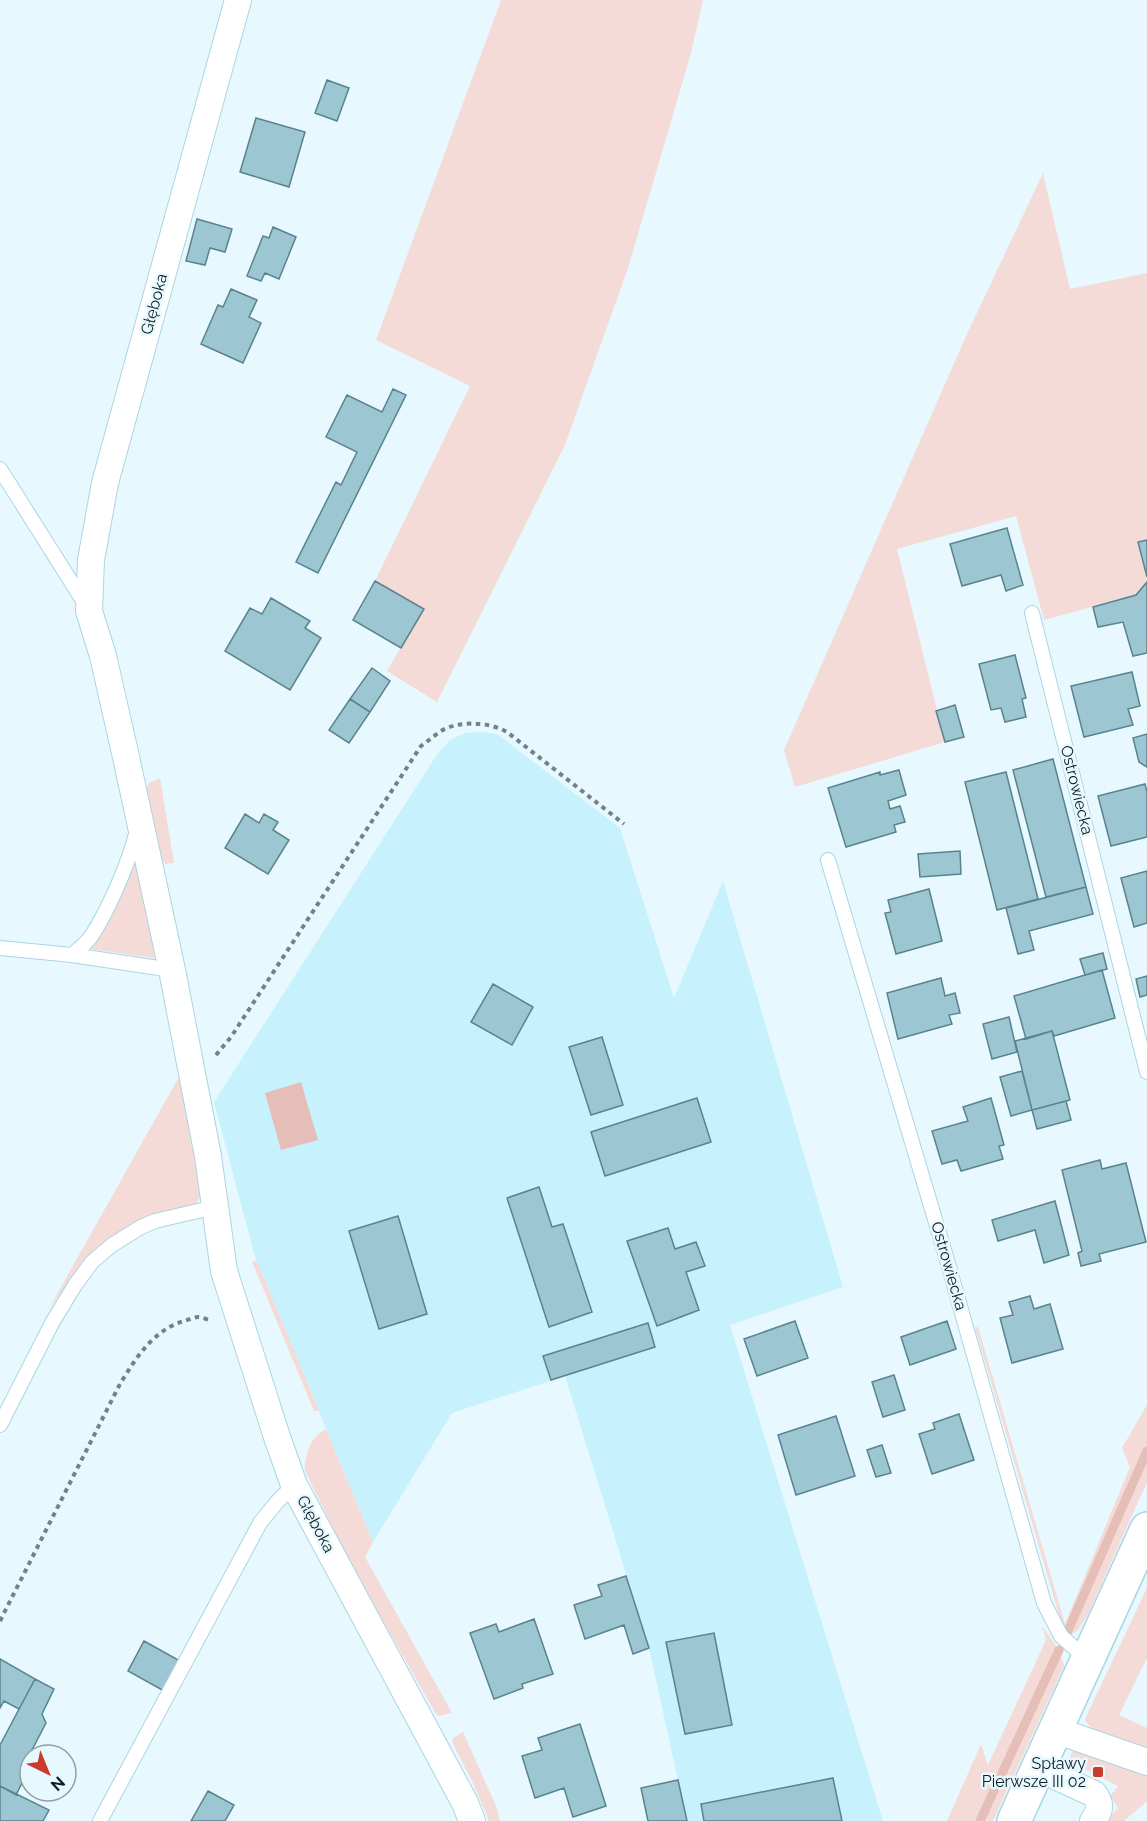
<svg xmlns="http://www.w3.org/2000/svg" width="1147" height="1821" font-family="Raleway,sans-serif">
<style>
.built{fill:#c6f1fd}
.green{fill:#f4dbd7}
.water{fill:#e5beb7}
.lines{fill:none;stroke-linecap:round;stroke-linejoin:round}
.stream{stroke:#e5beb7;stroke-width:9}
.building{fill:#9cc6d1;stroke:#59838e;stroke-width:1.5}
.lane-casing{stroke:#aad5e2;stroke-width:16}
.street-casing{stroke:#aad5e2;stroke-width:28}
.secondary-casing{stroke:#aad5e2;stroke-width:36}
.path{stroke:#718388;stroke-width:4;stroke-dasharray:4.5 4.5;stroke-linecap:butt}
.lane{stroke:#fff;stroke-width:14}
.street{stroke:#fff;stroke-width:26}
.secondary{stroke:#fff;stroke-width:33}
.poi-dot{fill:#c93c2c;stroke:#e7f9fe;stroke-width:2}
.labels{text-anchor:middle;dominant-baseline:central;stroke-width:5;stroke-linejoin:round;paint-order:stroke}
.street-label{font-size:16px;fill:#0d1e23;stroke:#e7f9fe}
.poi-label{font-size:16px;fill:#0d1e23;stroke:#e7f9fe;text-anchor:end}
</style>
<rect width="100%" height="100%" fill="#e7f9fe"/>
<!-- built -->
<path class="built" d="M482 732 497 734 620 828 674 998 723 881 843 1287 730 1325 883 1821H687L649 1648 565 1376 452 1413 373 1542 255 1257 214 1102 436 756 450 740 465 733Z"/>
<!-- green -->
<path class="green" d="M501 0H703L691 53 628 268 565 445 437 702 387 671 423 609 375 581 470 386 376 340Z
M1043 173 1070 289 1147 273V540L1138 542 1147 582 1136 595 1044 620 1016 516 897 549 945 742 795 787 784 750 967 334Z
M160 778 174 863 165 864 161 859 145 790 149 783Z
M138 853 160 959 90 949 105 924Z
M184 1068 202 1193 196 1204 154 1214 128 1226 97 1247 82 1262 47 1312Z
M257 1261 319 1411H314L252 1262Z
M975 1327H978L1065 1624 1130 1467 1122 1448 1147 1405V1482L1087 1616 1078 1630 1072 1634 1067 1633 1061 1622Z
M326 1429 373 1542 365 1557 452 1713 439 1716 436 1714 350 1563 305 1471C304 1455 311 1436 326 1429Z
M1147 1588V1658L1119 1715 1147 1728V1751C1131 1745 1090 1735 1085 1719Z
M1042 1626 1059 1650 1064 1666 993 1821H947L981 1744 988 1765 1046 1640Z
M463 1732 496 1806 500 1821H489L473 1783 452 1742 453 1738Z
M1074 1748 1147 1770V1801L1124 1821H1106L1118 1808 1110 1796 1118 1786 1072 1763 1069 1759Z"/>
<!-- water -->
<path class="water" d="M301 1082 318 1140 281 1150 265 1093Z"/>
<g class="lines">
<!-- stream -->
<path class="stream" d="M1067 1633 1147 1451
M980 1821 1059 1650"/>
</g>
<!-- building -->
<path class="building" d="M327 80 349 88 337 121 315 113Z
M256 118 305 132 289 187 240 172Z
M197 219 232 229 225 252 210 248 205 265 186 261Z
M273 227 296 237 279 279 265 273 261 281 247 276 263 236 269 238Z
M231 289 257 300 249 317 261 323 243 363 201 344 218 305 223 307Z
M393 389 406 395 318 573 296 562 336 482 341 485 357 452 326 437 347 395 382 412Z
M1007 528 1023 585 1006 591 1001 575 962 586 950 544Z
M1147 540V577L1138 542Z
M375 581 424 609 401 648 353 620Z
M1147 582V653L1133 656 1123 622 1098 627 1093 607 1136 595Z
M271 598 310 621 305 628 321 638 290 690 225 651 250 608 262 614Z
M1015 655 1026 698 1022 699 1026 717 1005 722 1001 708 991 710 979 664Z
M372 668 390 681 370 712 350 699Z
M1132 672 1140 706 1128 709 1133 725 1084 737 1071 686Z
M350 699 370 712 349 743 329 730Z
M955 705 964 737 945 742 936 711Z
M1147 734V767L1139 762 1133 738Z
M1053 759 1086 887 1046 897 1013 770Z
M899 770 906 795 888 801 890 809 900 806 905 822 894 825 896 832 846 847 828 788 880 772V775Z
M1006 772 1038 899 997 910 965 782Z
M1145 784 1147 792V837L1111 846 1098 796Z
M245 814 259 823 264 814 278 822 273 830 289 840 268 874 225 848Z
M960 851 961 874 920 877 918 854Z
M1147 871V923L1134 927 1121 878Z
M1086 887 1093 914 1029 931 1034 950 1018 954 1006 908Z
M929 889 942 941 896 954 885 913 891 912 888 900Z
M1103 953 1107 969 1085 975 1080 959Z
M1102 970 1115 1018 1054 1036 1052 1031 1026 1039 1014 996Z
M1147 976V995L1140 997 1136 979Z
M941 978 945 996 955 993 960 1013 949 1015 952 1024 898 1039 887 993Z
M493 984 533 1007 512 1045 471 1022Z
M1009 1017 1017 1052 992 1059 983 1024Z
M1052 1031 1070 1100 1032 1110 1015 1041Z
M602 1037 623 1105 591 1115 569 1047Z
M1022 1071 1032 1110 1011 1116 1000 1077Z
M697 1098 711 1142 605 1176 591 1132Z
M991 1098 1004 1145 999 1146 1003 1159 961 1171 957 1160 942 1164 932 1131 968 1121 963 1107Z
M1066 1101 1071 1120 1037 1129 1032 1110Z
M1100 1160 1102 1169 1126 1163 1146 1242 1099 1254 1101 1261 1081 1266 1078 1253 1082 1251 1062 1170Z
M539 1187 552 1227 563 1224 592 1312 549 1327 507 1198Z
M1055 1201 1069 1255 1044 1263 1035 1230 998 1241 992 1220Z
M398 1216 427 1314 379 1329 349 1231Z
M668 1228 675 1249 696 1242 705 1266 686 1272 699 1310 657 1326 627 1241Z
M1030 1296 1034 1309 1050 1304 1063 1349 1012 1363 1000 1318 1013 1315 1009 1302Z
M795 1321 808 1358 757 1376 744 1339Z
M947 1321 956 1349 910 1365 901 1337Z
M648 1323 655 1347 551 1380 543 1356Z
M894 1375 905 1410 883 1417 872 1382Z
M959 1414 974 1460 932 1474 919 1434 935 1429 933 1423Z
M836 1416 855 1476 796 1495 778 1435Z
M882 1445 891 1473 876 1477 867 1450Z
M626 1576 649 1648 633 1654 624 1625 585 1639 574 1605 602 1596 598 1585Z
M534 1619 553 1674 522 1684 523 1688 494 1699 470 1633 496 1624 499 1632Z
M714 1633 732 1725 685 1734 666 1642Z
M144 1641 180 1661 164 1691 128 1671Z
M0 1659 35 1679 19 1709 4 1701 0 1708Z
M35 1679 54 1689 42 1714 46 1723 32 1750 37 1753 36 1755H30V1767L16 1795 0 1786V1745Z
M580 1724 606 1806 573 1817 564 1788 535 1798 522 1756 542 1750 538 1738Z
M833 1778 842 1821H704L701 1804Z
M678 1780 687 1821H648L641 1788Z
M0 1786 49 1810 43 1821H0Z
M208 1791 234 1805 225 1821H191Z"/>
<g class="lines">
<defs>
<path id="lane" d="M0 469 87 607
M1032 613 1147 1072
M828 860 945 1253 1044 1603 1061 1636 1088 1660
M0 948 72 955 172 970
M72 955C79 949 87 943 92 935 109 909 130 860 137 830
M0 1425 52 1323 75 1285 92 1262 112 1245 141 1227 155 1221 215 1207
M100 1821 260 1523 277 1502 294 1485"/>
<path id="street" d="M238 0 105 483 91 560 89 611 103 656 126 757 172 970 208 1156 224 1271 277 1437 294 1485 465 1803 472 1821
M1055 1730 1147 1762
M1038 1768 1094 1794C1102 1804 1100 1811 1093 1821"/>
<path id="secondary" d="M1014 1821 1147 1529"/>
</defs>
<!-- lane casing -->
<use href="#lane" class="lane-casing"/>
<!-- street casing -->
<use href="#street" class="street-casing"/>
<!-- secondary casing -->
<use href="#secondary" class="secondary-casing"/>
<!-- path -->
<path class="path" d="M216 1055 231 1037 421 746C428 741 434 736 441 731 459 720 490 722 507 732L624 824
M0 1621 120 1384C136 1358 153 1330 184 1321 188 1320 194 1317 198 1317 202 1317 208 1320 212 1321"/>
<!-- lane -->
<use href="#lane" class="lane"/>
<!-- street -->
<use href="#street" class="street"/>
<!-- secondary -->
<use href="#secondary" class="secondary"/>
</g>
<!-- markers -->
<rect class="poi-dot" x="1092" y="1766" width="12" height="12" rx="3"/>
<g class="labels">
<!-- street labels -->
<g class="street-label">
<text transform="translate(154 304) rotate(-75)">Głęboka</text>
<text transform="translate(1077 790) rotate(76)">Ostrowiecka</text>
<text transform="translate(949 1266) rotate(74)">Ostrowiecka</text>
<text transform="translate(316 1524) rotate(62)">Głęboka</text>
</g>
<!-- poi labels -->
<g class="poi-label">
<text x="1086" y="1763">Spławy<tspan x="1086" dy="18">Pierwsze III 02</tspan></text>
</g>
</g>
<!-- north arrow -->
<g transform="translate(48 1773) rotate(137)"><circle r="28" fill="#e7f9fe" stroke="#90a1a6" stroke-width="1.5"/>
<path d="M0-4.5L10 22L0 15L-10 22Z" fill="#c93c2c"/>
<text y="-9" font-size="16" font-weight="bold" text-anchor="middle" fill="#0d1e23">N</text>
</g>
</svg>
